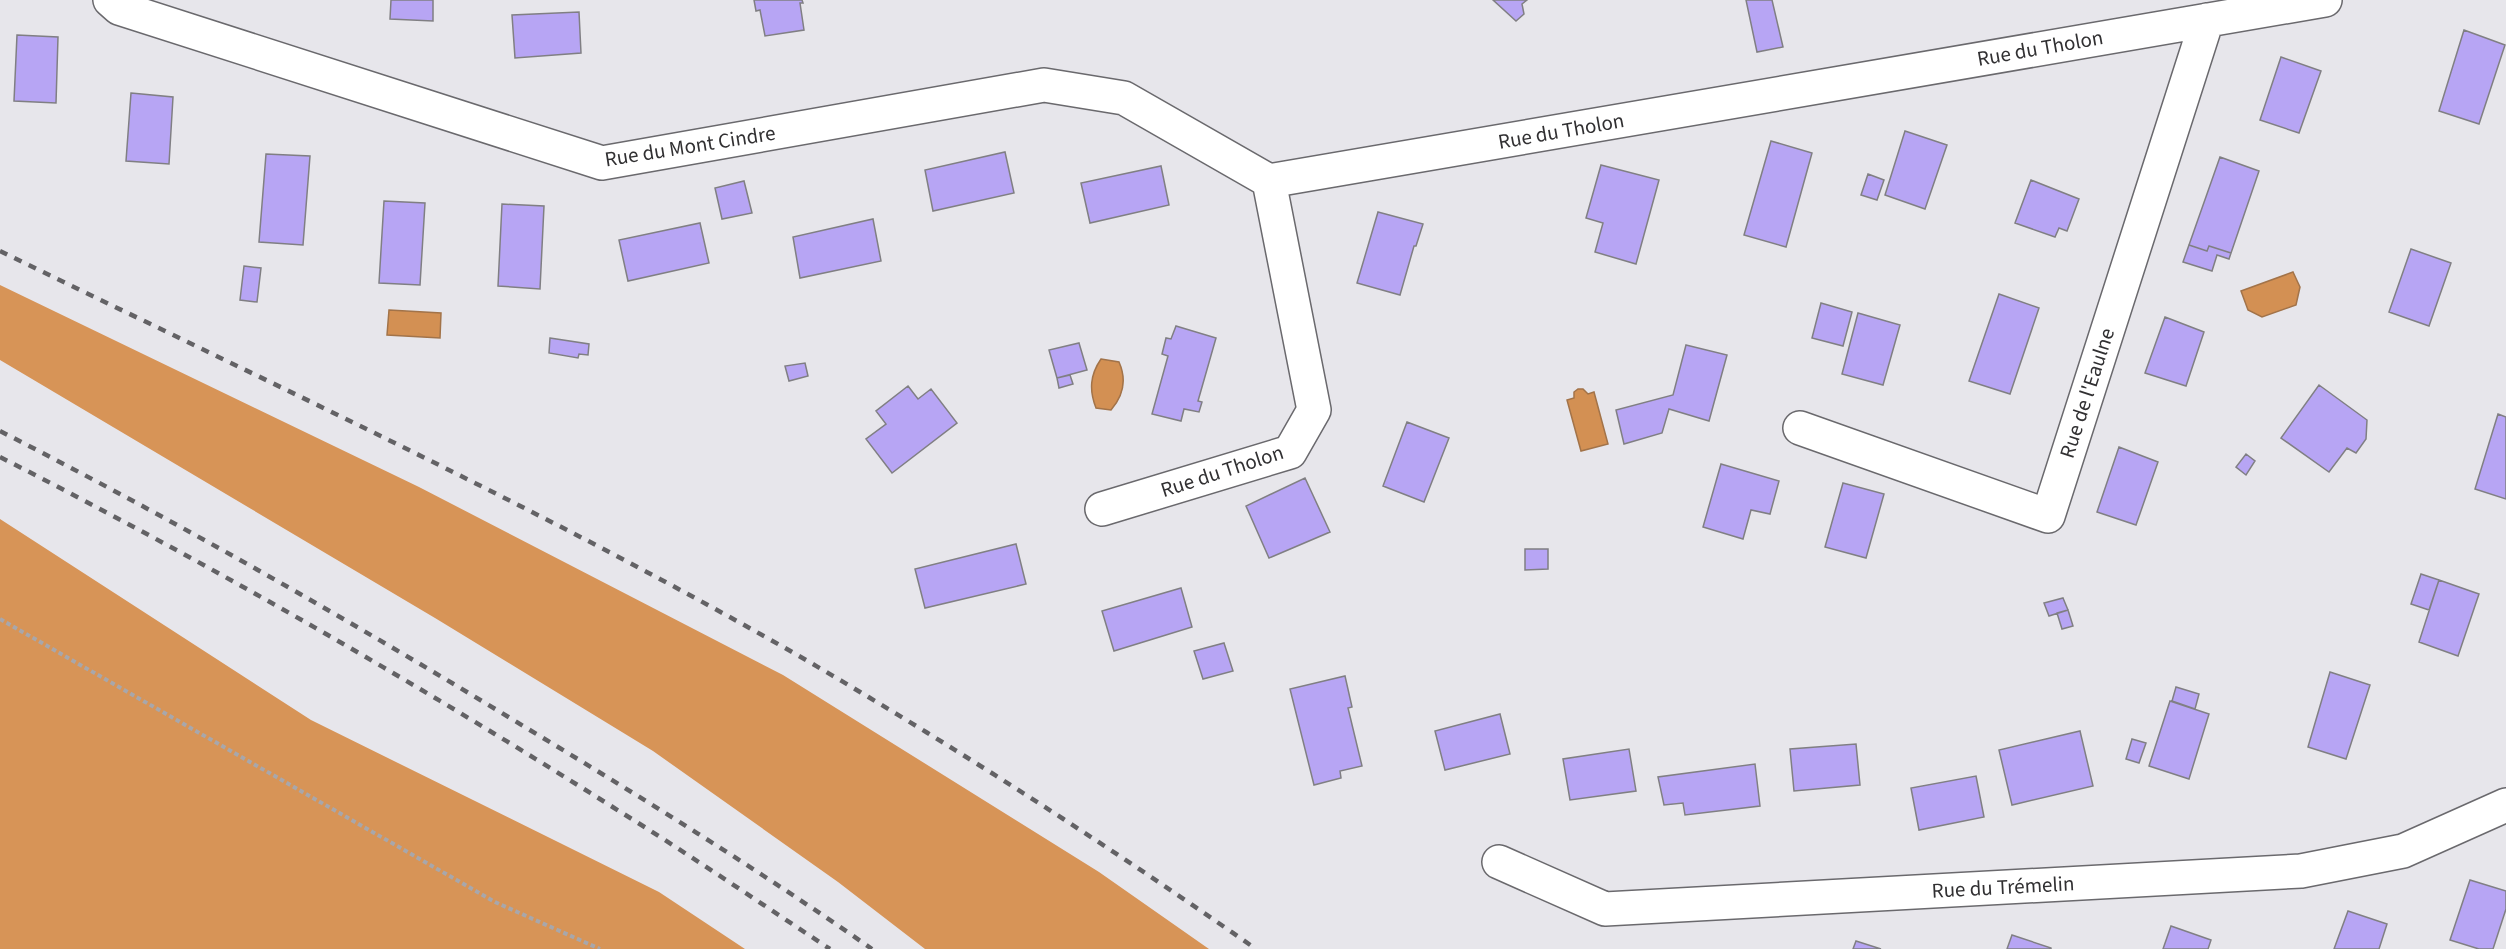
<svg xmlns="http://www.w3.org/2000/svg" width="2506" height="949" font-family="'Source Sans 3',sans-serif">
<style>
.forest{fill:#d79457}
.water{fill:#d39053;stroke:#a27349;stroke-width:1.5}
.building{fill:#b7a5f4;stroke:#807f83;stroke-width:1.5}
.lines{fill:none;stroke-linecap:round;stroke-linejoin:round}
.minor-casing{stroke:#6a696d;stroke-width:36}
.path{stroke:#a8a7ab;stroke-width:4;stroke-dasharray:4.5 3;stroke-linecap:butt}
.minor{stroke:#fff;stroke-width:33}
.rail{stroke:#636265;stroke-width:4.5;stroke-dasharray:8 8;stroke-linecap:butt}
.labels{text-anchor:middle;dominant-baseline:central;stroke-width:4.5;stroke-linejoin:round;paint-order:stroke}
.street-label{font-size:21px;fill:#313032;stroke:#fff}
</style>
<rect width="100%" height="100%" fill="#e7e6eb"/>
<!-- forest -->
<path class="forest" d="M0 285 419 487 783 675 1099 872 1209 949H925L838 882 653 751 435 618 0 360Z
M0 519 311 720 659 892 745 949H0Z"/>
<!-- water -->
<path class="water" d="M2293 272 2300 287 2296 305 2262 317 2248 310 2241 291Z
M389 310 441 313 440 338 387 335Z
M1101 359 1119 362C1127 380 1124 395 1111 410L1096 408C1089 390 1090 375 1101 359Z
M1578 389H1583L1588 394 1594 392 1608 444 1581 451 1567 400 1574 398V392Z"/>
<!-- building -->
<path class="building" d="M391 0H433V21L390 19Z
M754 0H802L803 3H800L804 30 765 36 760 10 756 11Z
M1493 0H1527L1522 4 1524 14 1516 21Z
M1746 0H1772L1783 47 1757 52Z
M579 12 581 53 515 58 512 15Z
M2464 30 2505 45 2479 124 2439 111Z
M17 35 58 37 56 103 14 101Z
M2281 57 2321 71 2299 133 2260 120Z
M131 93 173 97 169 164 126 161Z
M1905 131 1947 145 1925 209 1885 195Z
M1771 141 1812 153 1786 247 1744 235Z
M1005 152 1014 193 933 211 925 170Z
M266 154 310 156 303 245 259 242Z
M2220 157 2259 171 2231 253 2209 246 2207 251 2189 245Z
M1601 165 1659 180 1636 264 1595 252 1603 223 1586 218Z
M1161 166 1169 205 1090 223 1081 183Z
M1868 174 1884 180 1877 200 1861 195Z
M2031 180 2079 199 2067 231 2059 228 2055 237 2015 223Z
M744 181 752 213 722 219 715 188Z
M384 201 425 203 420 285 379 283Z
M502 204 544 206 540 289 498 286Z
M1378 212 1423 224 1416 246H1414L1400 295 1357 283Z
M873 219 881 261 800 278 793 237Z
M700 223 709 263 628 281 619 240Z
M2189 245 2207 251 2209 246 2231 253 2229 259 2217 255 2212 271 2183 262Z
M2411 249 2451 263 2429 326 2389 312Z
M244 266 261 268 257 302 240 300Z
M1999 294 2039 308 2010 394 1969 381Z
M1821 303 1852 312 1843 346 1812 338Z
M1858 313 1900 325 1883 385 1842 374Z
M2165 317 2204 332 2186 386 2145 373Z
M1176 326 1216 338 1198 401 1202 402 1199 412 1184 409 1181 421 1152 414 1168 356 1162 354 1166 338 1171 339Z
M550 338 589 344 588 355 579 354 578 358 549 353Z
M1079 343 1087 370 1057 378 1049 350Z
M1686 345 1727 355 1709 421 1669 409 1662 433 1624 444 1616 410 1673 395Z
M805 363 808 376 789 381 785 366Z
M1070 375 1073 384 1059 388 1057 378Z
M2319 385 2367 420 2366 439 2356 453 2347 448 2329 472 2281 438Z
M908 386 918 399 931 389 957 423 892 473 866 439 886 424 876 411Z
M2498 414 2506 417V499L2475 489Z
M1407 422 1449 438 1424 502 1383 486Z
M2119 447 2158 462 2136 525 2097 512Z
M2246 454 2255 461 2246 475 2236 467Z
M1721 464 1779 481 1770 514 1751 510 1743 539 1703 527Z
M1305 478 1330 532 1269 558 1246 506Z
M1843 483 1884 494 1866 558 1825 547Z
M1016 544 1026 584 925 608 915 569Z
M1525 549H1548V569L1525 570Z
M2421 574 2439 580 2429 610 2411 604Z
M2439 580 2479 594 2458 656 2419 642Z
M1181 588 1192 627 1114 651 1102 611Z
M2063 598 2068 610 2049 616 2044 603Z
M2068 610 2073 626 2062 629 2057 613Z
M1224 643 1233 671 1203 679 1194 651Z
M2330 672 2370 685 2346 759 2308 747Z
M1345 676 1352 707 1348 708 1362 766 1340 771 1341 778 1314 785 1290 689Z
M2176 687 2199 694 2195 709 2172 701Z
M2170 701 2209 714 2189 779 2149 766Z
M1500 714 1510 754 1445 770 1435 731Z
M2080 731 2093 786 2012 805 1999 750Z
M2132 739 2146 743 2139 763 2126 759Z
M1856 744 1860 785 1794 791 1790 749Z
M1629 749 1636 791 1570 800 1563 759Z
M1755 764 1760 806 1685 815 1683 803 1664 805 1658 777Z
M1976 776 1984 817 1919 830 1911 788Z
M2470 880 2506 891V909L2493 949H2479L2450 940Z
M2348 911 2387 924 2379 949H2334Z
M2171 926 2211 940 2208 949H2163Z
M2012 935 2051 948V949H2007Z
M1856 941 1881 949H1853Z"/>
<g class="lines">
<defs>
<path id="minor" d="M110 0 119 8 602 163 1044 85 1124 98 1269 181
M1800 428 2048 516 2207 20
M1102 509 1290 452 1314 410 1269 181 2325 0
M1499 862 1605 909 2301 871 2403 851 2506 805"/>
</defs>
<!-- minor casing -->
<use href="#minor" class="minor-casing"/>
<!-- path -->
<path class="path" d="M0 619 495 902 600 949"/>
<!-- minor -->
<use href="#minor" class="minor"/>
<!-- rail -->
<path class="rail" d="M0 251C270 383 545 510 806 660 960 750 1110 847 1256 949
M0 431C176 521 347 619 515 721 636 794 756 868 872 949
M0 457C212 565 418 684 619 811 690 855 760 903 830 949"/>
</g>
<g class="labels">
<!-- street labels -->
<g class="street-label">
<text transform="translate(2040 48) rotate(-10)">Rue du Tholon</text>
<text transform="translate(1561 131) rotate(-10)">Rue du Tholon</text>
<text transform="translate(690 146) rotate(-9)">Rue du Mont Cindre</text>
<text transform="translate(2087 393) rotate(-72)">Rue de l'Eaulne</text>
<text transform="translate(1222 471) rotate(-18)">Rue du Tholon</text>
<text transform="translate(2003 887) rotate(-3)">Rue du Trémelin</text>
</g>
</g>
</svg>
